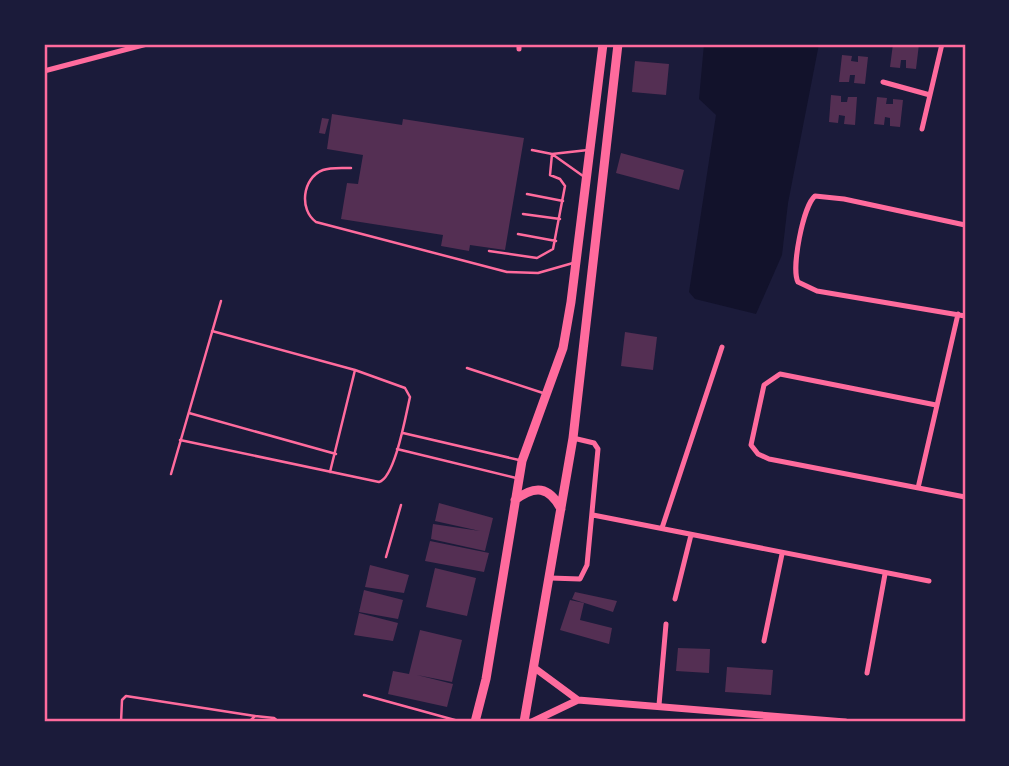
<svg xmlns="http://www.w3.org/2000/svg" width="1009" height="766" font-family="Commissioner,sans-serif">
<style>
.water{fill:#12122b}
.building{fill:#542f53}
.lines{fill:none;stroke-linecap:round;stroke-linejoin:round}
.service{stroke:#ff6b9d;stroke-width:2.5}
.minor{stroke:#ff6b9d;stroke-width:5}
.tertiary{stroke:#ff6b9d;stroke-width:7}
.primary{stroke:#ff6b9d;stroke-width:9}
.neatline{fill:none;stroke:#ff6b9d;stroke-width:2.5}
</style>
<rect width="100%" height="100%" fill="#1b1b3a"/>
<!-- water -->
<path class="water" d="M704 44H819L788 203 782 255 756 314 695 299 689 292 716 115 699 99Z"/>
<!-- building -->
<path class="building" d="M893 44 909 47V44H919L916 69 906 68V60H901L900 68 890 67Z
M842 55 852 56 851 61 858 62V56L868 57 865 84 854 83 855 75H850L849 82H839Z
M635 61 669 64 666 95 632 92Z
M831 95 841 96V102H847L848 97H857L855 125 844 124 845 116 839 115 838 123 829 122Z
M877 97 887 98 886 104H893V99L903 100 900 127 890 126V118L885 117 884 125 874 124Z
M332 114 402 125 403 119 524 138 505 250 470 245 469 251 441 246 443 235 341 219 347 183 358 184 363 155 327 149Z
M322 118 329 119 325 134 319 133Z
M621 153 684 170 679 190 616 173Z
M625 332 657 337 653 370 621 366Z
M439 503 493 518 485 551 431 539 433 524 480 531 435 521Z
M430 541 489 553 484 572 425 561Z
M370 565 409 575 404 593 365 587Z
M435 568 476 578 467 616 426 607Z
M364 590 403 600 398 619 359 612Z
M575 592 617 601 613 612 572 599Z
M570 600 584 603 580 620 612 628 609 644 560 630Z
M359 613 398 623 393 641 354 635Z
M420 630 462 640 452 682 417 675 453 684 447 707 388 694 393 671 409 674Z
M678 648 710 649 709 673 676 671Z
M727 667 773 670 771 695 725 692Z"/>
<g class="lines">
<!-- service -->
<path class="service" d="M532 150 552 154 588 150
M552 154 583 176
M351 168C342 168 331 167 323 170 302 178 299 210 316 222L507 272 538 273 573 263
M527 194 563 201
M523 214 560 219
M518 234 556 241
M489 251 537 258 553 249 565 186 560 179 550 175 552 154
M467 368 543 393
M189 413 336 454
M403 433 519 460
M180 440 379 482C395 478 406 414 410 397L405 388 355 370 212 331
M397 449 516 478
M330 472 355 370
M171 474 221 301
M386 557 401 505
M364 695 462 722
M121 722 122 700 126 696 255 716
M249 722 255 716 274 718 279 722"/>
<!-- minor -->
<path class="minor" d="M519 49V44
M44 71 147 44
M883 82 930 95
M922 129 942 44
M965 225 844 199 815 196C803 206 791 269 798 282L817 291 965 316
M936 405 780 374 764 385 751 445 758 454 769 459 965 497
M918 488 958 314
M593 515 929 581
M662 528 722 347
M550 578 580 579 587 565 598 449 594 443 573 438
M675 599 691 535
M764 641 782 554
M867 673 885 574
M659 705 666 624"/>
<!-- tertiary -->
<path class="tertiary" d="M536 669 578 700
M532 722 578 700 845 722"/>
<!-- primary -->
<path class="primary" d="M515 500C535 485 549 486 561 509
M475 722 486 679 522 461 563 348 571 302 603 44
M524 722 573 438 618 44"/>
</g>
<!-- border -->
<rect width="1009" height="766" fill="none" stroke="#1b1b3a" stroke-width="91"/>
<rect x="46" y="46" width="918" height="674" class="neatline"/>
</svg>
